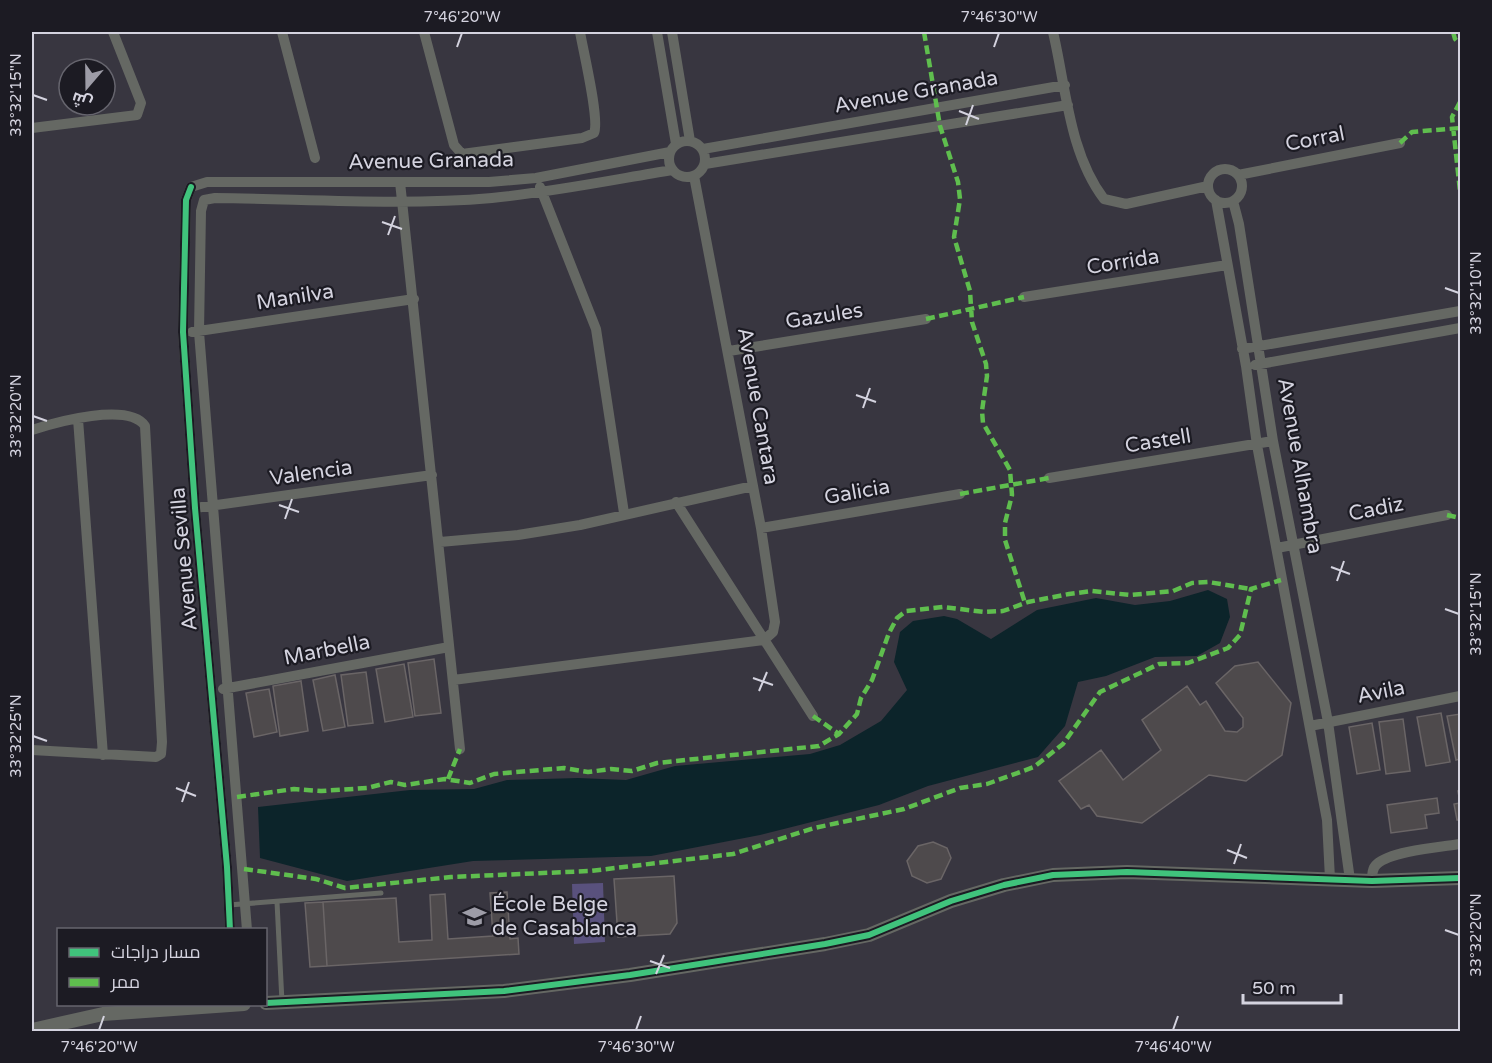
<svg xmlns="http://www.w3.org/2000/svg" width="1492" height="1063" font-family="'Varela Round',Cairo,sans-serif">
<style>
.green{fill:#59517d}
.water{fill:#0c242a}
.building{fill:#4e4a4c;stroke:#6a6566;stroke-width:1.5}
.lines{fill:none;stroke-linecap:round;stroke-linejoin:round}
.service{stroke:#656863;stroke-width:5}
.minor{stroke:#656863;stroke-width:10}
.tertiary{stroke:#656863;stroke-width:14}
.quiet{stroke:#5fbe4e;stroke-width:4.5;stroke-dasharray:9 4.5;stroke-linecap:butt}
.cycleway-casing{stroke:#1c1b23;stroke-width:10}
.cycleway{stroke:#40c37c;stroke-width:6}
.ticks{fill:none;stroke:#d4d3df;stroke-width:2}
.labels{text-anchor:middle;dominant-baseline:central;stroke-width:4.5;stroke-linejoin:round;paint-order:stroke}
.street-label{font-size:21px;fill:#d4d3df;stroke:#1c1b23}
.poi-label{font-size:21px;fill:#d4d3df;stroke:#1c1b23;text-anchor:start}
.neatline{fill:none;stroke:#d4d3df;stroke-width:2}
.ticks-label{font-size:15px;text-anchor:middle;fill:#d4d3df}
</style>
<rect width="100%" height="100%" fill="#383640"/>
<!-- green -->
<path class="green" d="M603 883 605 942 574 944 572 884Z"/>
<!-- water -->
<path class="water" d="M1208 590 1227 599 1230 617 1220 643 1197 656 1155 657 1106 676 1078 682 1065 726 1038 757 928 786 879 805 760 835 651 856 473 861 347 881 260 858 258 807 410 790 474 789 507 780 578 778 626 780 675 766 810 754 840 745 881 721 907 690 894 662 900 632 913 621 944 616 957 619 991 639 1037 610 1096 598 1135 605 1170 601Z"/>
<!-- building -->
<path class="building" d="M434 659 441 713 415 716 408 663Z
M1258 662 1291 703 1282 755 1246 781 1209 775 1142 823 1097 816 1089 805 1081 809 1059 781 1101 750 1123 780 1161 750 1142 720 1187 686 1200 705 1206 701 1225 731 1237 732 1243 727V718L1216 683 1235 666Z
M404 664 413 717 385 722 376 669Z
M366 672 373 723 348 726 341 675Z
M335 675 345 727 323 731 313 680Z
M301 681 308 731 280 736 273 686Z
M269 689 277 732 254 737 246 693Z
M1441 713 1450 762 1426 766 1417 717Z
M1460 714V759L1456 760 1447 716Z
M1403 719 1410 771 1386 774 1379 722Z
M1372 723 1380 770 1357 774 1349 727Z
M1458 791H1460V820H1457L1454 804 1460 803Z
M1437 798 1439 813 1425 815 1427 828 1391 833 1387 805Z
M933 842 947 848 951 858 941 879 927 883 912 876 907 861 918 846Z
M674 876 677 923 670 934 618 937 614 879Z
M507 892 510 939 518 938 519 954 327 966 323 902 396 898 399 942 432 940 430 895 445 894 448 939 493 936 490 893Z
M323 902 327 966 310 967 305 903Z"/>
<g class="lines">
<!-- service -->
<path class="service" d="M277 902 282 1002
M229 905 381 893"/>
<!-- minor -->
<path class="minor" d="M282 32 315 158
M424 32 454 145 462 154 582 138 594 133C600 120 583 50 580 32
M657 32 676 144
M672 32 690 141
M1053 32C1066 87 1069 153 1104 199L1126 204 1208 186
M32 128 137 115 141 103 113 32
M669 159a18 18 0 1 1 36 0a18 18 0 1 1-36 0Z
M703 149 1065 85
M705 164 1068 105
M1208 186a17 17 0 1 1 34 0a17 17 0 1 1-34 0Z
M1238 175 1400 143
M694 176 761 528 775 622 773 632 764 640
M400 182 460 749
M191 187 186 200 183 332 195 508 227 867 230 930
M191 187 207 182H489L536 178 670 152
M540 187 596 329 624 513
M204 200 201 211 199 332 247 930
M204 200 215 198C306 199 401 206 492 198 553 192 612 180 672 170
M1216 200 1246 366 1257 445 1327 820 1330 879
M1233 201 1239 224 1273 441 1328 722 1350 880
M1024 297 1227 265
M192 332 414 299
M1242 349 1460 311
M729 351 926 319
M1255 365 1460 328
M78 419 103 755
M32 430C56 422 129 402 145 426L162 742 161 754 156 757 32 750
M1049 478 1273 441
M676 502 813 716
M195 508 432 475
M761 528 960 494
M440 542 518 535 580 525 753 486
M1277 548 1447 515
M453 680 764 640
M223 689 449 647
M1310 726 1460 696
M1372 881C1372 875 1372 868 1377 864 1391 851 1441 847 1460 844"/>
<!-- tertiary -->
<path class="tertiary" d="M266 1003 504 991 630 975 825 944 869 935 951 901 1004 885 1053 875 1127 872 1372 881 1460 878
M32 1030 103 1014 244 1004"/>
<!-- quiet -->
<path class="quiet" d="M924 32 940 126 958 182 960 199 954 237 970 291 972 322 986 364 987 376 982 411 983 423 1010 470 1012 495 1005 523V540L1025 603
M1453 32 1455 39 1460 44
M1460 102 1452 117 1460 191
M1400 143 1412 132 1460 128
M926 319 1024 297
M960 494 1049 478
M1447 515 1460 518
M813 716 839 734
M448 779 460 749
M237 797 294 789 321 791 367 788 391 782 405 785 445 779 470 783 494 774 564 768 588 772 611 769 632 771 657 763 819 746 839 734 857 714 861 698 872 680 889 633 897 618 906 611 943 607 984 612 1003 611 1028 602 1069 594 1092 591 1130 595 1173 591 1192 583 1208 582 1251 589
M244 869 316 879 345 888 451 877 590 871 733 854 814 828 904 809 960 788 987 784 1034 767 1063 744 1100 692 1159 664 1188 663 1228 648 1240 635 1251 589 1281 580"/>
<defs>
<path id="cycleway" d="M191 187 186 200 183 332 195 508 227 867 230 930
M266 1003 504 991 630 975 825 944 869 935 951 901 1004 885 1053 875 1127 872 1372 881 1460 878"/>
</defs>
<!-- cycleway casing -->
<use href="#cycleway" class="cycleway-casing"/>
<!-- cycleway -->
<use href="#cycleway" class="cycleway"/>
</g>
<!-- ticks -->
<path class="ticks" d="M457 47 462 33M994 47 999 33M33 95 47 100M959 111 979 119M966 125 973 105M382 222 402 229M388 235 395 216M1445 288 1459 293M856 395 876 402M863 408 870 388M33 416 47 421M279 505 299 512M285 519 292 499M1331 567 1350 574M1337 581 1344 561M1445 609 1459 614M753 678 773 685M759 691 767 672M33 736 47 741M176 788 196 796M182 802 189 782M1227 850 1247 858M1234 864 1241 844M1445 930 1459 935M650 961 670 968M656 974 664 955M99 1030 104 1016M636 1030 641 1016M1173 1030 1178 1016"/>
<!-- icons -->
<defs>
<symbol id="school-bare" viewBox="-9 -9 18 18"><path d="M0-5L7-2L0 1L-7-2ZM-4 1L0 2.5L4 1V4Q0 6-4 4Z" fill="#9d9ca7" stroke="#1c1b23" stroke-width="2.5" paint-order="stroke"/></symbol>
</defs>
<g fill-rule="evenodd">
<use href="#school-bare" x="458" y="900" width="33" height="33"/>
</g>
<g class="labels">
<!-- street labels -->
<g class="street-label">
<text transform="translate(916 92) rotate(-10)">Avenue Granada</text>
<text transform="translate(1315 139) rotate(-11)">Corral</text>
<text transform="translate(431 161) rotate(-1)">Avenue Granada</text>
<text transform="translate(1123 262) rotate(-9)">Corrida</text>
<text transform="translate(295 297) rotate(-9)">Manilva</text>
<text transform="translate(824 316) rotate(-9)">Gazules</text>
<text transform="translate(758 406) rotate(80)">Avenue Cantara</text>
<text transform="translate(1158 441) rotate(-9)">Castell</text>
<text transform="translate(1300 466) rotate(80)">Avenue Alhambra</text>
<text transform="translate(311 473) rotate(-8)">Valencia</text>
<text transform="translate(857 492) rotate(-10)">Galicia</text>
<text transform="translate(1376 509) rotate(-11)">Cadiz</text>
<text transform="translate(184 559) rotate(-95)">Avenue Sevilla</text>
<text transform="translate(327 650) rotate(-11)">Marbella</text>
<text transform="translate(1381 692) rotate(-11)">Avila</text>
</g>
<!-- poi labels -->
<g class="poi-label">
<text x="492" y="904">École Belge<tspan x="492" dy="24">de Casablanca</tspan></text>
</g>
</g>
<!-- border -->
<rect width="1492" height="1063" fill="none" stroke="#1c1b23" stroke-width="66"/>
<!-- legend -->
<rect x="57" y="928" width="210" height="78" fill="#1c1b23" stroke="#66656e" stroke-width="1.5"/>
<rect x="69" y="948" width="30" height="9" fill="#40c37c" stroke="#66656e" stroke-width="1.5"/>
<text x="111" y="958" font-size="18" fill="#d4d3df">مسار دراجات</text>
<rect x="69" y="978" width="30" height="9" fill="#5fbe4e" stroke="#66656e" stroke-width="1.5"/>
<text x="111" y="988" font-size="18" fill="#d4d3df">ممر</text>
<!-- north arrow -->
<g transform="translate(87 87) rotate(200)"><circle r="28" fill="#1c1b23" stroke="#66656e" stroke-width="1.5"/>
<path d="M0-4.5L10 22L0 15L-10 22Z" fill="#9d9ca7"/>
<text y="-9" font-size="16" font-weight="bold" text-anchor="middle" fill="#d4d3df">ش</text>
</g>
<!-- scale -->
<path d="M1243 994v9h98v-9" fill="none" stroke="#d4d3df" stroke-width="3"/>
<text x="1252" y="994" font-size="18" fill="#d4d3df" stroke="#1c1b23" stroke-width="4.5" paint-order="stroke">50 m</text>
<rect x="33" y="33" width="1426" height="997" class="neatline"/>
<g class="ticks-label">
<text x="462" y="22">7°46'20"W</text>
<text x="999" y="22">7°46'30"W</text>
<text transform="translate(16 95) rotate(-90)" y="5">33°32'15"N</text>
<text transform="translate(1476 293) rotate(-90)" y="5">33°32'10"N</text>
<text transform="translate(16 416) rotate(-90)" y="5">33°32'20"N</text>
<text transform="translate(1476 614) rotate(-90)" y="5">33°32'15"N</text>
<text transform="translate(16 736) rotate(-90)" y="5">33°32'25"N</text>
<text transform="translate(1476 935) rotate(-90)" y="5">33°32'20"N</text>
<text x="99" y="1052">7°46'20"W</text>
<text x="636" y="1052">7°46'30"W</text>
<text x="1173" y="1052">7°46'40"W</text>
</g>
</svg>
